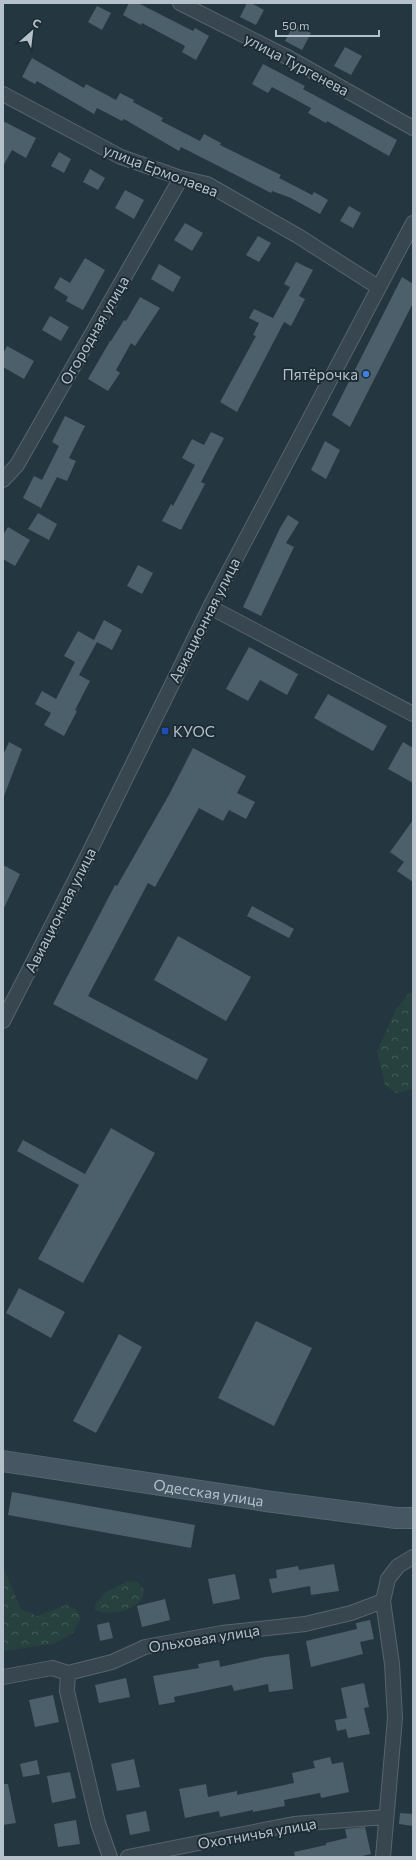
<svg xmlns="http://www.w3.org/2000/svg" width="416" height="1860" font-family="Commissioner,sans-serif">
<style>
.forest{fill:url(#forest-crowns)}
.building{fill:#4c606b}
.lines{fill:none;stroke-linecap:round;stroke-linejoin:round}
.street-casing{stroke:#56646d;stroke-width:16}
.secondary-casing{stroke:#56646d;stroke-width:22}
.street{stroke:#38474f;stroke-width:14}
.secondary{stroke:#465763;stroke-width:20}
.shop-dot{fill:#3f7fe0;stroke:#1d2c35;stroke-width:1.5}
.transit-dot{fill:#1a4fb4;stroke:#1d2c35;stroke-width:1.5}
.labels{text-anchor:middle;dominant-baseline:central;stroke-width:4;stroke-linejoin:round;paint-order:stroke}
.street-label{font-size:15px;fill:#b4c1ca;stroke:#1d2c35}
.poi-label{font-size:15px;fill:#b4c1ca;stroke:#1d2c35;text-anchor:end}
</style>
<defs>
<pattern id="forest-crowns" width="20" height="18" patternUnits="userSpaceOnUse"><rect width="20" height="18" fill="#26413e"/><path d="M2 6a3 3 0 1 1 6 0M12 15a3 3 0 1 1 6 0" fill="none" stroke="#435b59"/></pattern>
</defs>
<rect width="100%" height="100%" fill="#243640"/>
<!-- forest -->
<path class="forest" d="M413 992V1089L396 1093 385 1085 377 1052 396 1009 409 993Z
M3 1567 21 1609 37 1616 66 1605 75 1609 81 1617 73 1633 54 1644 3 1651Z
M127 1581 138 1582 144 1590C143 1593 143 1597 141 1600 131 1612 109 1616 95 1610V1604L105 1593Z"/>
<!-- building -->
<path class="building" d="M129 3H138L193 31 195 28 209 36 196 60 182 52 185 46 142 23 141 25 123 15Z
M247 3H251L264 10 256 25 240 17Z
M97 6 111 13 102 30 88 22Z
M294 24 311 33 302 50 285 41Z
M345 47 362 56 351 75 334 66Z
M32 58 84 88 86 84 116 100 120 93 134 100 133 102 163 118 161 121 200 141 204 134 221 143 220 145 281 175 279 178 312 195 314 192 328 200 320 214 291 198 272 191 271 193 181 147 179 151 124 119 122 121 97 108 94 114 37 81 35 84 22 77Z
M263 64 305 86 303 89 397 140 389 156 327 121 326 123 308 113 311 108 272 87 268 93 252 84Z
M3 121 36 138 26 158 12 150 3 166Z
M59 152 71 159 64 173 51 166Z
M90 169 105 178 98 190 83 182Z
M125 190 144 200 134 219 115 208Z
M349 206 361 213 353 228 340 221Z
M185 223 203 233 192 251 174 240Z
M258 236 271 243 259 262 246 255Z
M85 258 105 270 83 310 66 301 68 297 54 288 60 277 70 283Z
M296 262 313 270 299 296 305 299 291 326 284 322 237 412 220 402 256 336 253 335 259 323 249 318 254 309 273 318 290 287 284 284Z
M159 264 181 277 173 292 151 279Z
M402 277 413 284V303L350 427 332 415Z
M140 297 160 308 135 346 131 343 116 370 120 373 108 391 88 379 110 341H111L124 320 126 321Z
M50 316 69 327 61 341 42 330Z
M7 346 34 361 24 379 3 367V354Z
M65 416 85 426 69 458 76 461 67 481 57 477 41 508 23 498 34 476 42 480 59 446 52 442Z
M211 432 224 438 201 482 205 484 181 530 162 521 171 504 173 506 195 465 182 458 192 439 204 445Z
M325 441 340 450 326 479 311 470Z
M38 513 57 524 49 540 28 529Z
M288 515 299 522 286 543 294 547 261 616 243 607 280 528Z
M8 527 30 540 15 566 3 559V535Z
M138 565 153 573 142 594 127 586Z
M104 620 122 630 112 650 97 642 79 675 90 681 75 710 77 711 64 736 44 725 51 713 35 704 42 691 56 699 75 662 64 656 78 631 94 640Z
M249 647 298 674 287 695 260 680 248 701 226 689Z
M328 694 387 726 373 751 314 718Z
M9 742 22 749 4 796 3 755Z
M403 742 413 748V783L388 769Z
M193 748 246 776 237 793 255 802 246 819 229 810 223 821 199 808 155 887 148 883 88 996 208 1059 197 1080 53 1004 115 885 117 886 170 793Z
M413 820V882L397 871 404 862 390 852Z
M3 865 20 874 3 910Z
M252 906 294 929 289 938 247 916Z
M178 936 251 977 226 1021 154 980Z
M111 1128 155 1153 83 1283 38 1259 79 1185 17 1151 23 1140 85 1174Z
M19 1288 65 1312 51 1338 6 1313Z
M256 1321 312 1348 274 1426 218 1398Z
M119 1334 142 1347 96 1433 73 1421Z
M12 1492 195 1525 191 1548 8 1515Z
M334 1564 339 1591 311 1595 310 1586 272 1593 269 1579 277 1578 276 1570 298 1566 299 1570Z
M235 1574 240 1599 213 1604 208 1579Z
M165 1599 170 1620 142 1627 137 1606Z
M370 1620 374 1639 360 1642 363 1654 311 1667 306 1641 357 1629 356 1623Z
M109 1622 113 1638 100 1641 97 1625Z
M289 1654 293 1689 269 1692 268 1684 234 1691 232 1685 174 1697 175 1702 159 1705 153 1676 199 1668 198 1664 219 1660 220 1667 265 1657Z
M126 1678 130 1697 99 1703 95 1685Z
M364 1683 369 1707 364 1708 370 1734 348 1738 346 1729 337 1731 335 1720 347 1718 341 1688Z
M53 1695 59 1722 35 1727 29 1700Z
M330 1757 332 1764 343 1762 349 1792 321 1798 320 1793 284 1800 285 1806 253 1812V1810L220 1817 219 1811 185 1818 179 1789 206 1784 208 1797 237 1791V1795L294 1783 292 1773 315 1768 313 1761Z
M134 1759 140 1787 117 1791 111 1764Z
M37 1760 40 1774 23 1777 20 1764Z
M70 1772 76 1798 52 1803 47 1776Z
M3 1784H8L16 1823 3 1825Z
M146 1811 150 1831 130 1835 126 1815Z
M400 1813 413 1814V1826L399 1824Z
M76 1820 80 1844 58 1847 54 1824Z
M365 1827 371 1854 358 1857H295L294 1852 326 1845V1843L347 1838 345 1829Z"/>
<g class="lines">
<defs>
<path id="street" d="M180 3 289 58 413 128
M3 94 121 157 181 178 207 184 298 236 378 287
M3 480 17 465 181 178
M210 607 413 714
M3 1021 86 859 210 607 413 223
M68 1673 67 1691 98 1823 110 1857
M3 1677 52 1668 68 1673 112 1662 145 1647 222 1633 305 1624 351 1613 383 1601
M128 1857 294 1824 386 1817
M383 1857 395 1718 392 1664 383 1601 388 1579 398 1566 413 1557"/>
<g id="secondary">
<path id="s1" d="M3 1461 266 1501 396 1518H413"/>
</g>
</defs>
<!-- street casing -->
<use href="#street" class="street-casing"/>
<!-- secondary casing -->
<use href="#secondary" class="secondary-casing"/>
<!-- street -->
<use href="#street" class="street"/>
<!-- secondary -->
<use href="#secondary" class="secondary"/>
</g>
<!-- markers -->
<circle class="shop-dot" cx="366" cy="374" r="4"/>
<rect class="transit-dot" x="161" y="727" width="8" height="8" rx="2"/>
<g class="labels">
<!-- street labels -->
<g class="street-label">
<text transform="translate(297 64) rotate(28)">улица Тургенева</text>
<text transform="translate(161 170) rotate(21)">улица Ермолаева</text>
<text transform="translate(94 330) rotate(-60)">Огородная улица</text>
<text transform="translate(204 620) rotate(-63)">Авиационная улица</text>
<text transform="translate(60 910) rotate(-63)">Авиационная улица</text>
<text stroke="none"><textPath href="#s1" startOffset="208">Одесская улица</textPath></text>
<text transform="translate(204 1638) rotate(-9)">Ольховая улица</text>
<text transform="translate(257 1833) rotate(-10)">Охотничья улица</text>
</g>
<!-- poi labels -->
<g class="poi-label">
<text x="358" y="374">Пятёрочка</text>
<text x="173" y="731" text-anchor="start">КУОС</text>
</g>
</g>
<!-- border -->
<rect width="416" height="1860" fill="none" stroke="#b4c1ca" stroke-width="8"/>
<!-- north arrow -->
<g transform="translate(32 32) rotate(28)" stroke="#1d2c35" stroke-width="3" paint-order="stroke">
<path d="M0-3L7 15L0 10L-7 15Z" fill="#b4c1ca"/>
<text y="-6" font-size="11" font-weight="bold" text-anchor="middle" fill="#b4c1ca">С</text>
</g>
<!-- scale -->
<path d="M276 30v6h103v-6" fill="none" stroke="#b4c1ca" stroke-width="2"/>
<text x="282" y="30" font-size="12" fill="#b4c1ca" stroke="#1d2c35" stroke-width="3" paint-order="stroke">50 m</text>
</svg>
